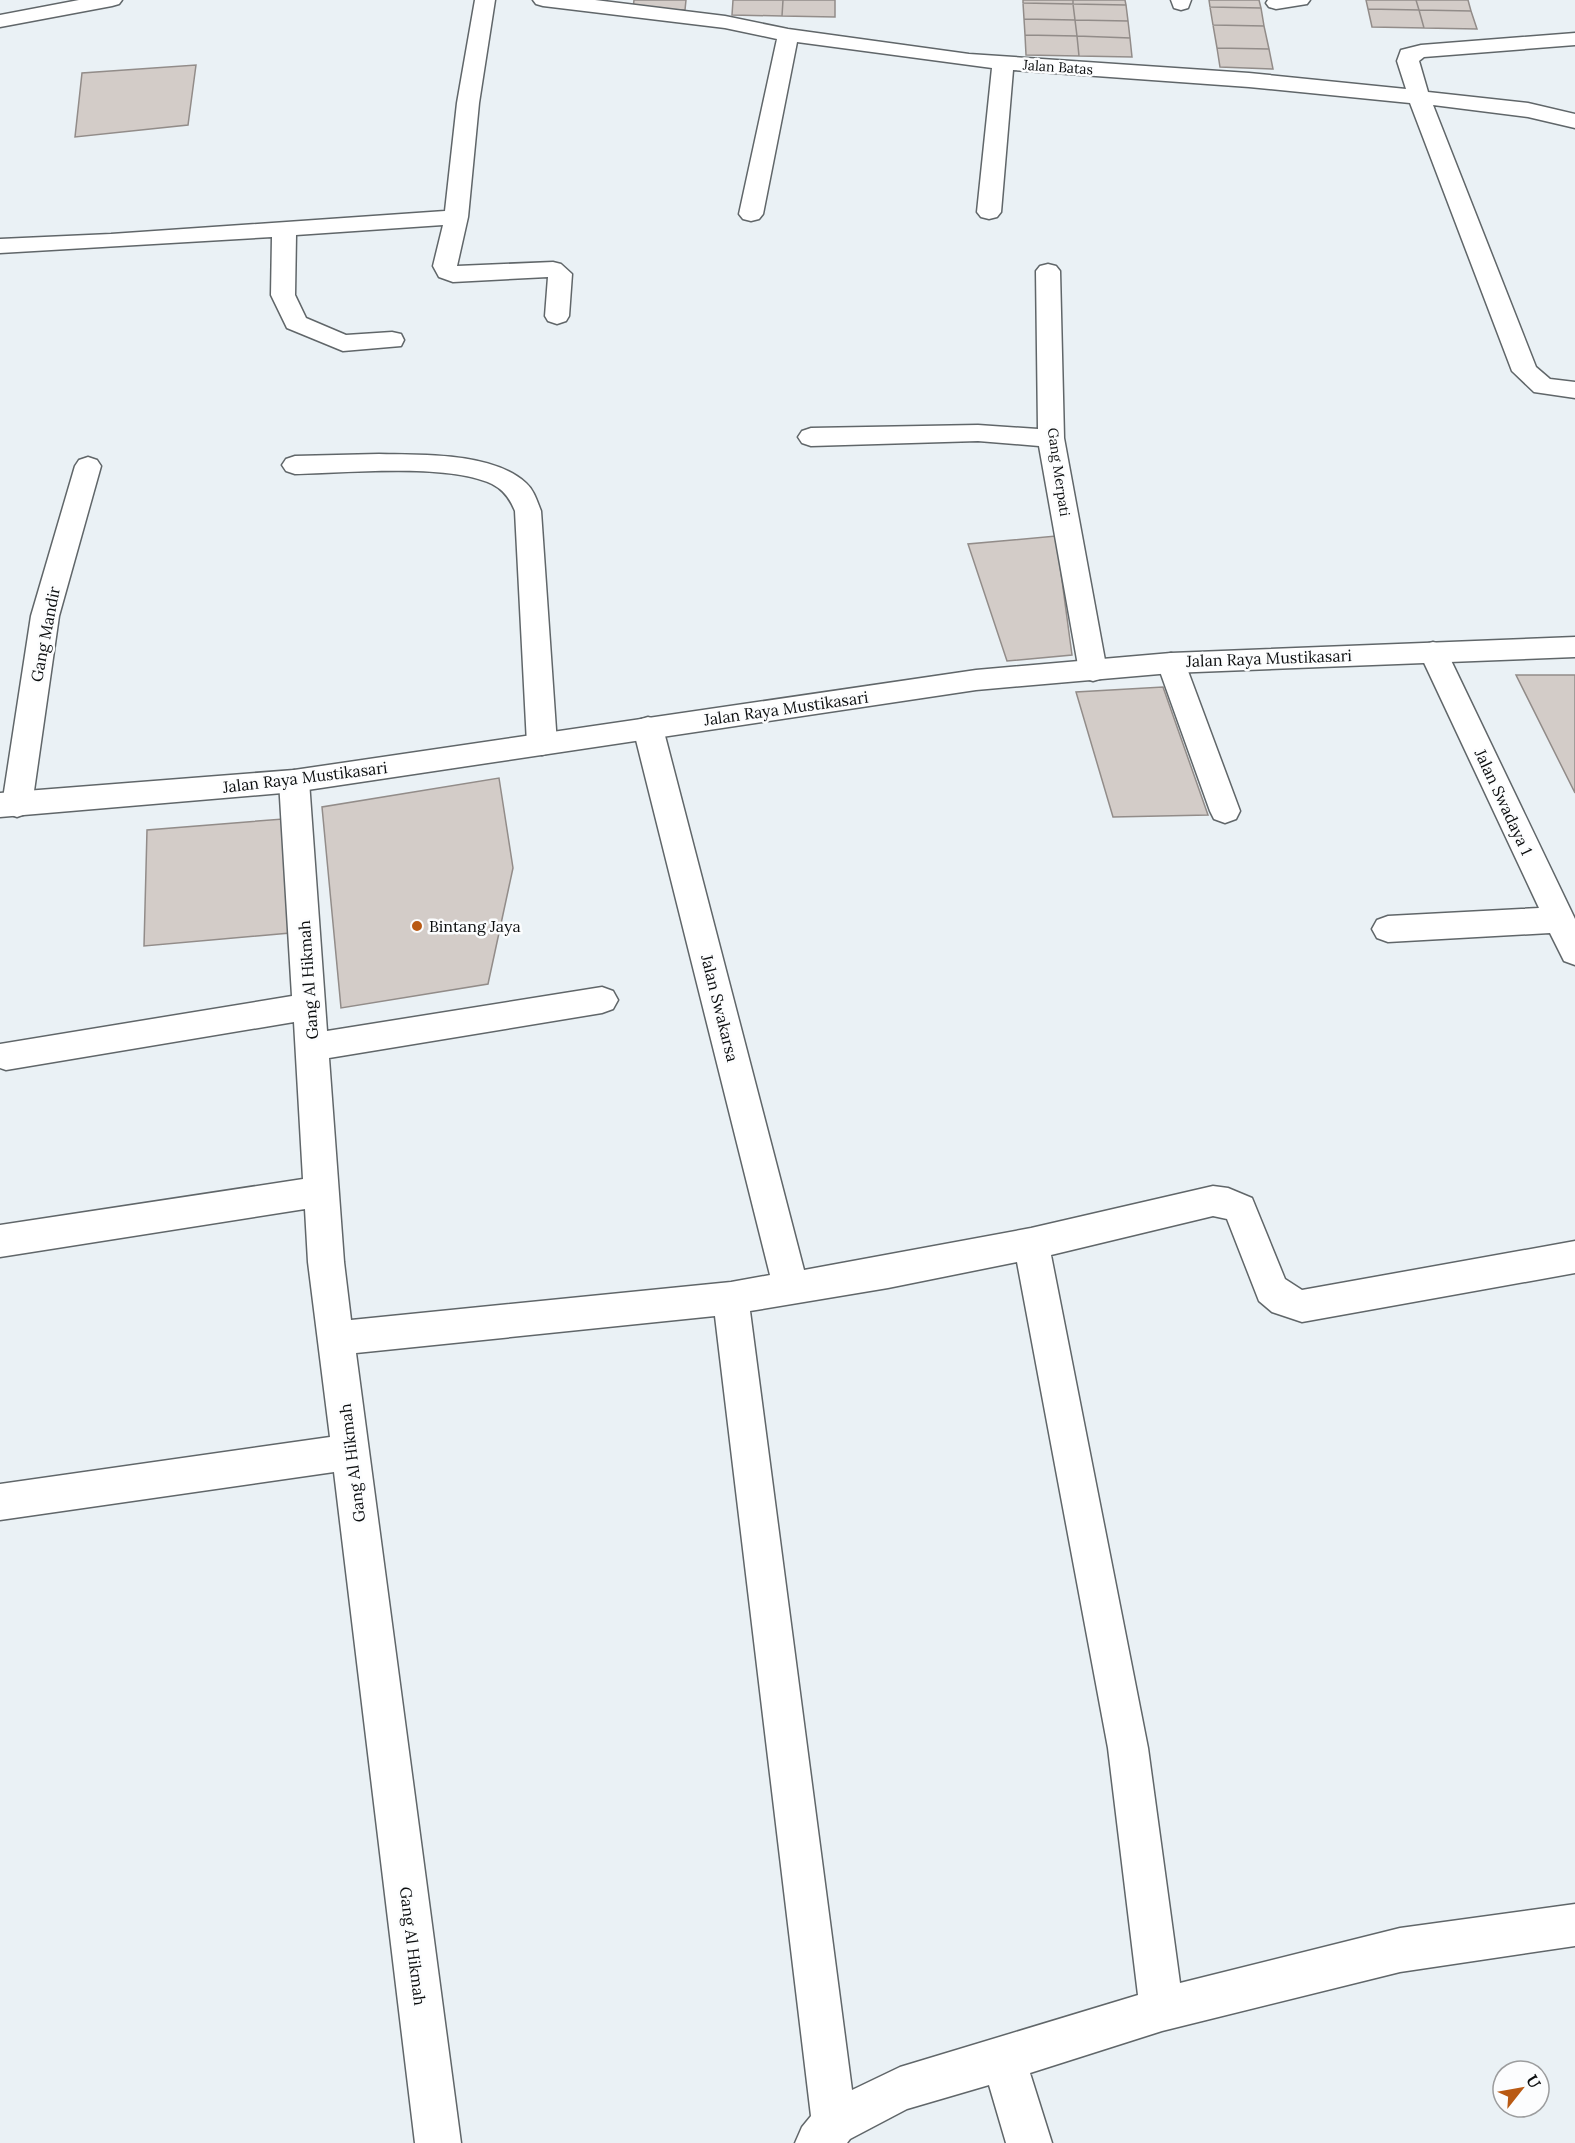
<svg xmlns="http://www.w3.org/2000/svg" width="1575" height="2143" font-family="Lora,serif">
<style>
.building{fill:#d3ccc8;stroke:#928c89;stroke-width:1.5}
.lines{fill:none;stroke-linecap:round;stroke-linejoin:round}
.street-casing{stroke:#606669;stroke-width:3}
.secondary-casing{stroke:#606669;stroke-width:3}
.street{fill:#fff;fill-rule:evenodd}
.secondary{fill:#fff;fill-rule:evenodd}
.poi-dot{fill:#b95a14;stroke:#fcfdfe;stroke-width:2}
.labels{text-anchor:middle;dominant-baseline:central;stroke-width:5;stroke-linejoin:round;paint-order:stroke}
.far-street-label{font-size:14px;fill:#0c0e0f;stroke:#fcfdfe}
.street-label{font-size:16px;fill:#0c0e0f;stroke:#fcfdfe}
.poi-label{font-size:16px;fill:#0c0e0f;stroke:#fcfdfe;text-anchor:start}
</style>
<rect width="100%" height="100%" fill="#eaf1f5"/>
<!-- building -->
<path class="building" d="M634 0H686L685 10 633 9Z
M733 0H783L782 16 732 15Z
M783 0H835V17L782 16Z
M1023 0H1073V4L1023 3Z
M1073 0H1125L1126 5 1073 4Z
M1209 0H1259L1261 8 1210 7Z
M1366 0H1416L1419 10 1368 9Z
M1416 0H1468L1471 11 1419 10Z
M1023 3 1073 4 1075 20 1024 19Z
M1073 4 1126 5 1128 21 1075 20Z
M1210 7 1261 8 1264 26 1213 25Z
M1368 9 1419 10 1424 28 1372 27Z
M1419 10 1471 11 1477 29 1424 28Z
M1024 19 1075 20 1077 36 1025 35Z
M1075 20 1128 21 1130 38 1077 36Z
M1213 25 1264 26 1269 49 1217 48Z
M1025 35 1077 36 1079 56 1026 55Z
M1077 36 1130 38 1132 57 1079 56Z
M1217 48 1269 49 1273 69 1220 67Z
M196 65 188 125 75 137 82 73Z
M1056 536 1072 655 1007 661 968 544Z
M1516 675H1575V793Z
M1163 687 1208 815 1113 817 1076 692Z
M499 778 513 868 488 984 341 1008 322 807Z
M283 819 290 933 144 946 147 830Z"/>
<g class="lines">
<defs>
<path id="street" d="M79 0H122L119 4 112 6 0 27V15Z
M475 0H495L479 103 468 217 457 266 553 262 561 264 572 274 569 316 566 321 557 324 548 321 545 316 548 277 453 282 439 277 433 266 443 225 296 235 295 295 306 318 346 335 392 332 401 334 404 340 401 346 343 351 287 328 271 295 272 237 0 253V239L111 234 445 211 457 103Z
M533 0H595L725 16 788 29 969 54 1249 73 1406 89 1397 61 1401 50 1421 45 1575 33V45L1424 57 1419 61 1428 92 1528 103 1575 114V128L1528 117 1433 105 1536 367 1550 379 1575 382V398L1534 392 1512 371 1410 103 1249 87 1013 70 1001 212 997 217 989 219 981 217 977 212 992 68 797 42 763 214 759 219 751 221 743 219 739 214 777 39 725 28 543 6 536 4Z
M1171 0H1191L1188 8 1181 10 1174 8Z
M1268 0H1310L1307 4 1276 9 1269 7 1266 3Z
M1048 264 1056 266 1060 271 1064 438 1107 671 1103 678 1093 681 1083 678 1079 671 1039 446 978 441 811 446 802 443 798 437 802 431 811 428 978 425 1038 429 1036 271 1040 266Z
M379 454C422 455 492 452 526 483 534 490 537 501 541 511L557 744 552 752 542 755 532 752 527 744 515 511C510 499 504 490 492 484 448 463 345 473 295 474L286 471 282 465 286 459 295 456Z
M88 457 97 460 101 466 59 616 32 805 28 813 17 817 6 813 2 805 31 616 75 466 79 460Z
M1433 642 1443 645 1447 652 1575 919V965L1564 961 1550 933 1388 942 1377 938 1372 929 1377 920 1388 916 1539 908 1419 652 1423 645Z
M1171 653 1181 656 1185 663 1240 811 1236 819 1225 823 1214 819 1210 811 1157 663 1161 656Z
M648 717 658 720 663 728 804 1270 1031 1228 1213 1186 1228 1188 1252 1198 1285 1279 1302 1290 1575 1241V1273L1302 1322 1272 1312 1259 1301 1227 1219 1213 1216 1051 1255 1148 1748 1180 1983 1400 1928 1575 1904V1946L1400 1972 1162 2031 1030 2073 1052 2143H1006L989 2085 907 2109 850 2139 847 2143H795L802 2127 811 2116 715 1316 356 1353 461 2143H415L334 1472 0 1520V1484L330 1437 308 1262 305 1209 0 1257V1225L303 1179 294 1022 6 1070 0 1068V1044L292 996 279 781 284 773 294 770 304 773 309 781 327 1031 602 987 613 991 618 1000 613 1009 602 1013 329 1058 344 1262 351 1320 731 1282 770 1275 633 728 638 720ZM1017 1262 1108 1748 1138 1995 900 2067 852 2090 750 1311 888 1288Z"/>
<path id="secondary" d="M1575 637V657L1171 673 976 690 294 792 0 817V793L294 770 976 670 1171 653Z"/>
</defs>
<!-- street casing -->
<use href="#street" class="street-casing"/>
<!-- secondary casing -->
<use href="#secondary" class="secondary-casing"/>
<!-- street -->
<use href="#street" class="street"/>
<!-- secondary -->
<use href="#secondary" class="secondary"/>
</g>
<!-- markers -->
<circle class="poi-dot" cx="417" cy="926" r="6"/>
<g class="labels">
<!-- far-street labels -->
<g class="far-street-label">
<text transform="translate(1058 67) rotate(4)">Jalan Batas</text>
<text transform="translate(1059 472) rotate(82)">Gang Merpati</text>
</g>
<!-- street labels -->
<g class="street-label">
<text transform="translate(45 634) rotate(-79)">Gang Mandir</text>
<text transform="translate(1269 658) rotate(-2)">Jalan Raya Mustikasari</text>
<text transform="translate(786 708) rotate(-8)">Jalan Raya Mustikasari</text>
<text transform="translate(305 777) rotate(-7)">Jalan Raya Mustikasari</text>
<text transform="translate(1504 802) rotate(65)">Jalan Swadaya 1</text>
<text transform="translate(308 980) rotate(-94)">Gang Al Hikmah</text>
<text transform="translate(720 1008) rotate(76)">Jalan Swakarsa</text>
<text transform="translate(352 1463) rotate(-97)">Gang Al Hikmah</text>
<text transform="translate(413 1946) rotate(83)">Gang Al Hikmah</text>
</g>
<!-- poi labels -->
<g class="poi-label">
<text x="429" y="926">Bintang Jaya</text>
</g>
</g>
<!-- north arrow -->
<g transform="translate(1521 2089) rotate(59)"><circle r="28" fill="#fcfdfe" stroke="#9c9d9e" stroke-width="1.5"/>
<path d="M0-4.5L10 22L0 15L-10 22Z" fill="#b95a14"/>
<text y="-9" font-size="16" font-weight="bold" text-anchor="middle" fill="#0c0e0f">U</text>
</g>
</svg>
